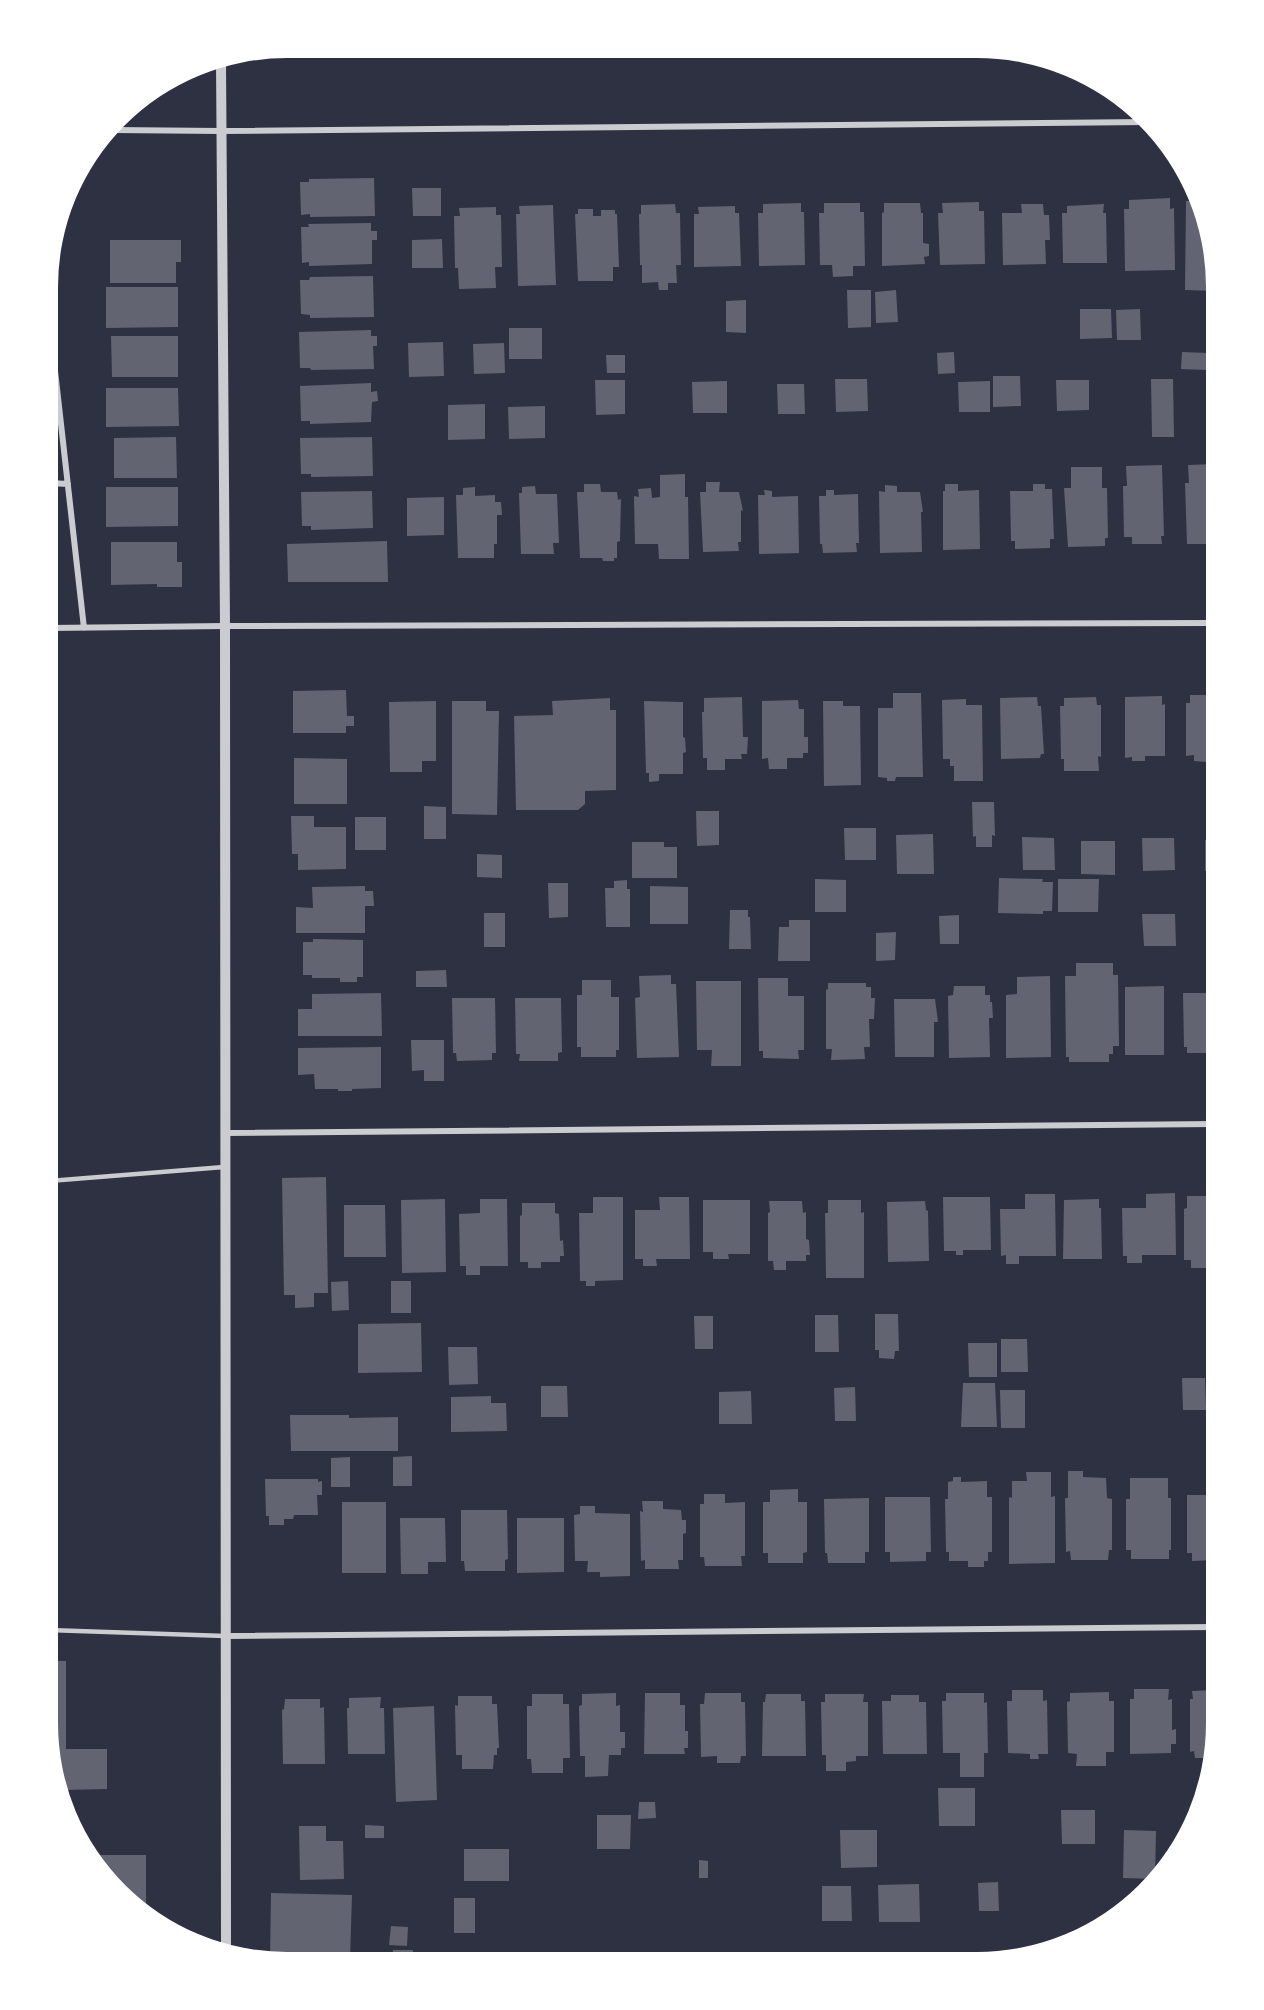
<svg xmlns="http://www.w3.org/2000/svg" width="1264" height="2010" font-family="'Roboto Serif',serif">
<style>
.building{fill:#626471}
.lines{fill:none;stroke-linecap:round;stroke-linejoin:round}
.service{stroke:#caccd0;stroke-width:4.5}
.minor{stroke:#caccd0;stroke-width:6}
.tertiary{stroke:#caccd0;stroke-width:10}
</style>
<rect width="100%" height="100%" fill="#2d3142"/>
<!-- building -->
<path class="building" d="M374 178 375 216 310 217V214L301 215 300 182H309V179Z
M412 188H441V216H413Z
M1170 198V209L1174 208 1175 270 1125 271 1124 209H1129V200Z
M1186 201H1199L1216 291 1185 290Z
M979 202V211H984L985 264 940 265 938 213H943L942 203Z
M801 203V212H804L805 265 759 266 758 213H763V204Z
M824 203H860V212H864L865 266H853V276L833 277 832 265H820L819 213H824Z
M884 203H920L921 213H923V243L929 244V256L924 257 925 264 882 266V213L884 212Z
M675 204 676 213H680L681 265H676L677 283H668V290H659L658 282 642 283V265H640L639 214H641V205Z
M1021 204H1043L1044 215H1049L1050 240H1045L1046 264 1003 265 1002 213H1022Z
M1104 204 1103 213H1106L1107 263H1063L1062 213H1067V206Z
M553 205 556 285 518 286 516 214H520L519 206Z
M735 206V213H739L741 266 694 267V214H699L698 207Z
M496 207V215H501L502 267H495L496 288 459 289 458 268H455L454 216H460L459 208Z
M578 209H593V216H601V210H615V214H617L619 267H613V281H578L575 214H578Z
M371 223V231H377V240H372V264L309 266V262L302 263 301 227H309L308 224Z
M442 239 443 268H412V240Z
M110 240H181V262H176V283H110Z
M373 276 374 317 310 318V315L301 314 300 280H309L310 277Z
M106 287H178V327L106 328Z
M847 290H871V327L848 328Z
M896 290 898 322 876 323 875 292Z
M746 300V333L726 332V301Z
M1080 309H1111L1112 338 1080 339Z
M1140 309 1141 340H1117L1116 310Z
M509 328H542V359H509Z
M371 330V336H377V346H373L374 369 311 370 310 368H300L299 332Z
M111 336H178V377H112Z
M443 342 444 376 409 377 408 343Z
M504 343 505 373 474 374 473 344Z
M954 352 955 373 938 374 937 353Z
M1182 352 1208 353 1207 370 1181 369Z
M606 355H625V373H607Z
M993 376H1020L1021 406 993 407Z
M835 379H867L868 411 836 412Z
M1151 379H1173L1174 437H1152Z
M595 380H625V414L596 415Z
M1056 380H1089V410L1057 411Z
M727 381V413H693L692 382Z
M990 381V412H959L958 382Z
M371 383V392L377 391 378 401 372 402 371 422 310 424V421H301L300 386Z
M777 384H804L805 414H778Z
M106 388H178L179 426 106 427Z
M485 404V439L448 440V405Z
M545 406V438L509 439 508 407Z
M176 437 177 478H114V438Z
M372 437 373 476 311 477V474H301L300 438Z
M1216 464V544H1187L1185 483H1189L1188 465Z
M1162 465 1164 536H1161L1162 544H1132V537H1124L1123 486H1127L1126 466Z
M1071 467H1102V488H1107L1108 538H1105V546L1068 547 1064 488H1071Z
M685 474V497H688L689 559H659L658 544H635L634 496 639 497 638 489 651 488 652 498 660 497V475Z
M706 482H720L719 492H739L743 511 741 510V542H738L739 551 703 552 700 492H706Z
M584 484H600L601 492H617L618 500 621 499 620 541 617 542V558H614V561H603L602 558H580L577 492H584Z
M945 484H958V491L979 490 980 549 943 550V491H945Z
M1033 484H1045V489H1052L1054 539H1050V548L1015 549V541H1011L1010 491H1033Z
M885 485 897 486V492H920L923 512H921L922 552 880 553 879 491 885 492Z
M535 486 536 494H557L559 543H553L554 554H521L519 493H522V487Z
M106 487H178V526L106 527Z
M475 487V496L495 495V502H501L502 515H497V544H494V558H458L456 495H463V488Z
M764 490 772 491V497L798 496 799 553 759 554 758 495H765Z
M826 490H834V495L858 494 859 543H856L857 552 823 553 822 544H820L819 496H826Z
M372 491 373 528 311 530V526H302L301 492Z
M444 497V535L407 536V498Z
M387 541 388 582H288L287 544Z
M111 542H177V562H182V587H157V584L111 585Z
M346 690 347 716H354V726H346V733H293V691Z
M893 693H921L923 777H896L895 781H887V778L878 777V708H893Z
M1190 695H1216V755H1206V762L1194 761V755L1186 756V703H1190Z
M1162 696V705L1165 704V756H1145V761H1132V757L1125 758V697Z
M742 697 743 737H748L747 754H741L742 759H725V770H707V758H703L702 712H704V698Z
M1037 697 1038 706H1041L1044 754H1041L1040 758 1001 759 1000 698Z
M1096 697 1097 705H1101V757L1098 756 1099 771H1064V759H1061L1060 706H1064V698Z
M610 698V710H616V790L585 791V804L578 810H516L514 716 553 715 552 701Z
M966 699V705H982L983 781H954V766H950V759H943L942 700Z
M798 700 799 709H804V737H808V753H803V758H787V769H769L768 758 762 759V701Z
M436 701V761H422V772H390L389 702Z
M452 701H486V711H499L497 815 452 814Z
M644 701 683 702V737L685 738 686 752 683 753V774H659V781L649 782V773H646Z
M823 701H843V706H860L861 785 824 786Z
M294 758 347 759V804H294Z
M972 802H994L995 836 992 835V847H976V836L973 837Z
M424 806 446 807V839H424Z
M696 811H719V845L697 846Z
M291 816H314V827H346V869L298 870V854H292Z
M355 817H386V850H355Z
M844 828H876V860H845Z
M933 834 934 874H897L896 835Z
M1022 837 1054 838 1055 870H1023Z
M1142 838H1174L1175 870 1143 871Z
M1205 840H1216V871H1205Z
M1081 841H1115V875L1081 874Z
M632 842H664V847H677V878H632Z
M477 854 502 855V878L477 877Z
M999 878 1043 879 1042 882H1053L1052 911H1043V914L998 913Z
M815 879 846 880V912H815Z
M1058 879H1099L1098 912H1058Z
M627 880V889H630V927H606L605 888H614V881Z
M548 883H568V917L549 918Z
M365 886V891H373L374 906H365V933H296V907L313 908 312 887Z
M650 886 688 887V924H650Z
M730 910H748V917H750L751 949H729Z
M484 913H505V947H484Z
M1142 914H1175L1176 946H1144Z
M959 915V944H940L939 916Z
M789 920H810V961H778L779 927H789Z
M896 932 895 960 876 961V933Z
M313 939 363 940V977H357V982H340V978H312V975H303V942H313Z
M1076 963H1113V975H1118L1119 1046H1113V1054H1109V1062H1069V1057H1066L1065 976H1076Z
M446 970 447 987H416V971Z
M671 975V984H676L679 1057 637 1058 635 998 640 997 639 976Z
M1050 976 1051 1057 1006 1058V995L1017 994V977Z
M758 978H788V996H804V1050H798L799 1059 763 1058V1051H759Z
M582 980H611V997H619V1050H616V1057H581V1047H577V995H582Z
M696 981H741V1066H711L712 1050H697Z
M828 983H866V987H871V998H875L874 1019H869L870 1047H864L865 1059 831 1060 832 1049H826V990L828 989Z
M954 986H985V995H990V1002H992L993 1018H989L990 1057 949 1058 948 996 953 995Z
M1164 986V1055H1125V987Z
M381 993 382 1036H298V1009H312V994Z
M1183 993H1216V1053H1187V1047H1184Z
M452 998H495L496 1053H492V1060L457 1061 456 1053H453Z
M515 998H561L562 1052 558 1053V1061H519L520 1054H516Z
M894 999H935L938 1022H934V1057H895Z
M411 1040H444V1081H424V1070L412 1071Z
M381 1047V1088L352 1089V1091H338V1089H315L314 1074 298 1075V1048Z
M326 1177 328 1293H314V1307L295 1308V1295H284L282 1178Z
M1175 1193 1176 1255H1142V1263H1127V1256H1123L1122 1208H1146V1194Z
M1025 1194H1055L1056 1256H1019V1264H1006V1255L1001 1256 1000 1209H1025Z
M1187 1196H1216V1260H1211L1210 1268H1191V1260H1184V1209L1187 1208Z
M593 1197H623V1280L595 1281V1286H586V1281H580L579 1213H593Z
M659 1197H689L690 1259H656L657 1266H643V1259H635V1210H660Z
M943 1197H990L991 1250H963V1255H956V1251H944Z
M445 1199 446 1272 402 1273 401 1200Z
M480 1199H507L508 1266H480V1275H466V1266H460L459 1214 480 1213Z
M1099 1199V1208H1101L1102 1259H1063L1064 1200Z
M703 1200H750V1254H728L729 1259H713V1252H703Z
M828 1200H861V1213L864 1212V1278H826L825 1213H828Z
M769 1201H802L803 1213 806 1212V1239L809 1240 810 1255H806V1261H786V1270H774L773 1261H768V1213L770 1212Z
M925 1201 926 1210 928 1211 929 1261 888 1262 887 1202Z
M522 1203H555V1213L559 1214 560 1241 563 1240 564 1256H560V1262H541V1268H528V1262H520V1216L522 1215Z
M344 1205H385L386 1257H344Z
M348 1281 349 1310 332 1311 331 1282Z
M391 1281H411V1313H391Z
M875 1314H898L899 1351H895L894 1359 879 1358V1350H875Z
M815 1315H838L839 1352H815Z
M694 1316H713V1349H695Z
M421 1323 422 1372 358 1373V1324Z
M1001 1339H1027L1028 1372H1001Z
M968 1343H997V1377H969Z
M448 1347H477L478 1384 449 1385Z
M1182 1378H1205L1206 1410H1183Z
M963 1383H995L997 1427H961Z
M541 1386H567L568 1417H541Z
M855 1387 856 1421H835L834 1388Z
M1000 1390H1025V1428H1001Z
M751 1391 752 1424H719V1392Z
M491 1396V1403H506L507 1431 451 1432V1397Z
M290 1415H349V1418L398 1417V1451H291Z
M412 1456V1486H393V1457Z
M350 1457V1487H331V1458Z
M1068 1471H1083V1477L1106 1478 1107 1498 1112 1499V1550H1109L1108 1560H1071L1070 1551 1066 1552 1065 1498H1068Z
M1026 1472H1051V1497L1055 1496V1563L1009 1564V1497L1012 1498V1481H1027Z
M953 1477H961V1482L987 1481V1497H992V1552H988V1561H984V1567H968V1561H949V1552H946L945 1499H948V1482L953 1481Z
M1130 1478H1168V1498H1171V1550H1169V1559H1131V1550H1126V1499H1130Z
M265 1479H318V1482L322 1481V1495H317L318 1515H294L293 1519H284V1525H269V1516H266Z
M1209 1482H1216V1560L1192 1561V1553H1187V1495H1209Z
M798 1489V1502H807V1552L803 1553V1563H768V1553H763V1502H770V1490Z
M704 1494H725V1503L745 1502V1556H741L742 1566H705L704 1557H700V1504H704Z
M885 1497H930L931 1552H926V1561L890 1562V1552H885Z
M869 1498V1552H865V1563H828L827 1553H825L824 1499Z
M642 1501H663V1509L681 1510 682 1520H686V1533L683 1534V1560H678L679 1569H645V1560L641 1561 640 1511 643 1512Z
M342 1502H386V1573H342Z
M580 1506H595V1513L630 1514V1576L600 1577V1572H587L588 1561H575L574 1515 580 1514Z
M461 1510H507L508 1559 505 1560V1571H465L464 1561H461Z
M400 1518H445L446 1562H428V1574H401Z
M517 1518H564V1572L517 1573Z
M48 1661H66V1749H107V1789L64 1790 63 1799 48 1722Z
M1134 1689H1169L1168 1700 1172 1699V1730L1176 1729V1744H1171V1753L1130 1754V1699H1134Z
M1012 1690H1043V1701L1047 1700 1048 1754H1038L1039 1759H1030V1754L1008 1753 1007 1701H1012Z
M1215 1690V1738L1213 1750H1207V1758H1195L1194 1751 1190 1752V1699H1193L1192 1691Z
M1109 1692V1701H1114V1752H1106V1766H1076L1077 1754 1068 1753 1067 1702 1070 1701V1693Z
M616 1693V1706L620 1705V1732H625V1748H621V1755H609L608 1776 585 1777V1756H580L579 1706 582 1705V1694Z
M645 1693H680V1705H685V1731H688V1748H684L685 1754H644Z
M705 1693H741V1702H745L746 1756H741L740 1763H717V1756L701 1757 700 1704H704Z
M946 1693H984V1703L987 1702 988 1753H984V1777H960V1753H943L942 1701H946Z
M532 1694H563V1704H569L570 1758H563V1773H532L531 1759H527V1706H532Z
M766 1694H801V1701H805L806 1756H762L763 1702H765Z
M825 1694H864L863 1702H868V1756H856V1761L846 1762V1771H826V1755H822L821 1702H825Z
M891 1695H919V1702H926L927 1754H883L882 1701H891Z
M458 1696H492V1704H497L499 1748H497V1755H494L493 1769H462V1755H456L455 1705 458 1706Z
M381 1697 380 1708H384L385 1754H348L347 1708H349V1698Z
M285 1699H320V1708L324 1707 325 1764H283L282 1710 284 1709Z
M434 1706 437 1800 396 1802 393 1708Z
M938 1788H975V1826H939Z
M639 1802H655L656 1818 638 1819Z
M1061 1810H1095V1844H1062Z
M597 1815H631L630 1849H597Z
M365 1825 384 1826V1838H365Z
M299 1826H326V1841H343L344 1879 300 1880Z
M840 1830H877V1867L841 1868Z
M1124 1830 1156 1831 1155 1879 1123 1878Z
M464 1849H509V1881H464Z
M90 1855H146V1915L97 1868Z
M699 1860 708 1861V1878H699Z
M998 1882 999 1911H979L978 1883Z
M919 1884 920 1922H879L878 1885Z
M822 1886H851L852 1921H822Z
M271 1893 352 1895 350 1960H270Z
M454 1898H475V1933H454Z
M391 1926 408 1927 407 1946 389 1945Z
M393 1950H413V1960H392Z"/>
<g class="lines">
<!-- service -->
<path class="service" d="M49 1181 224 1167
M48 1630 225 1636"/>
<!-- minor -->
<path class="minor" d="M113 130 221 131 1147 122
M50 338 53 353 84 628
M50 483 68 484
M50 628 225 626 1216 623
M224 1133 1216 1124
M226 1636 1215 1627"/>
<!-- tertiary -->
<path class="tertiary" d="M221 61 225 626 226 1952"/>
</g>
<!-- crop -->
<path d="M0 0H1264V2010H0ZM287 58H977A229 229 0 0 1 1206 287V1723A229 229 0 0 1 977 1952H287A229 229 0 0 1 58 1723V287A229 229 0 0 1 287 58Z" fill="#fff" fill-rule="evenodd"/>
</svg>
